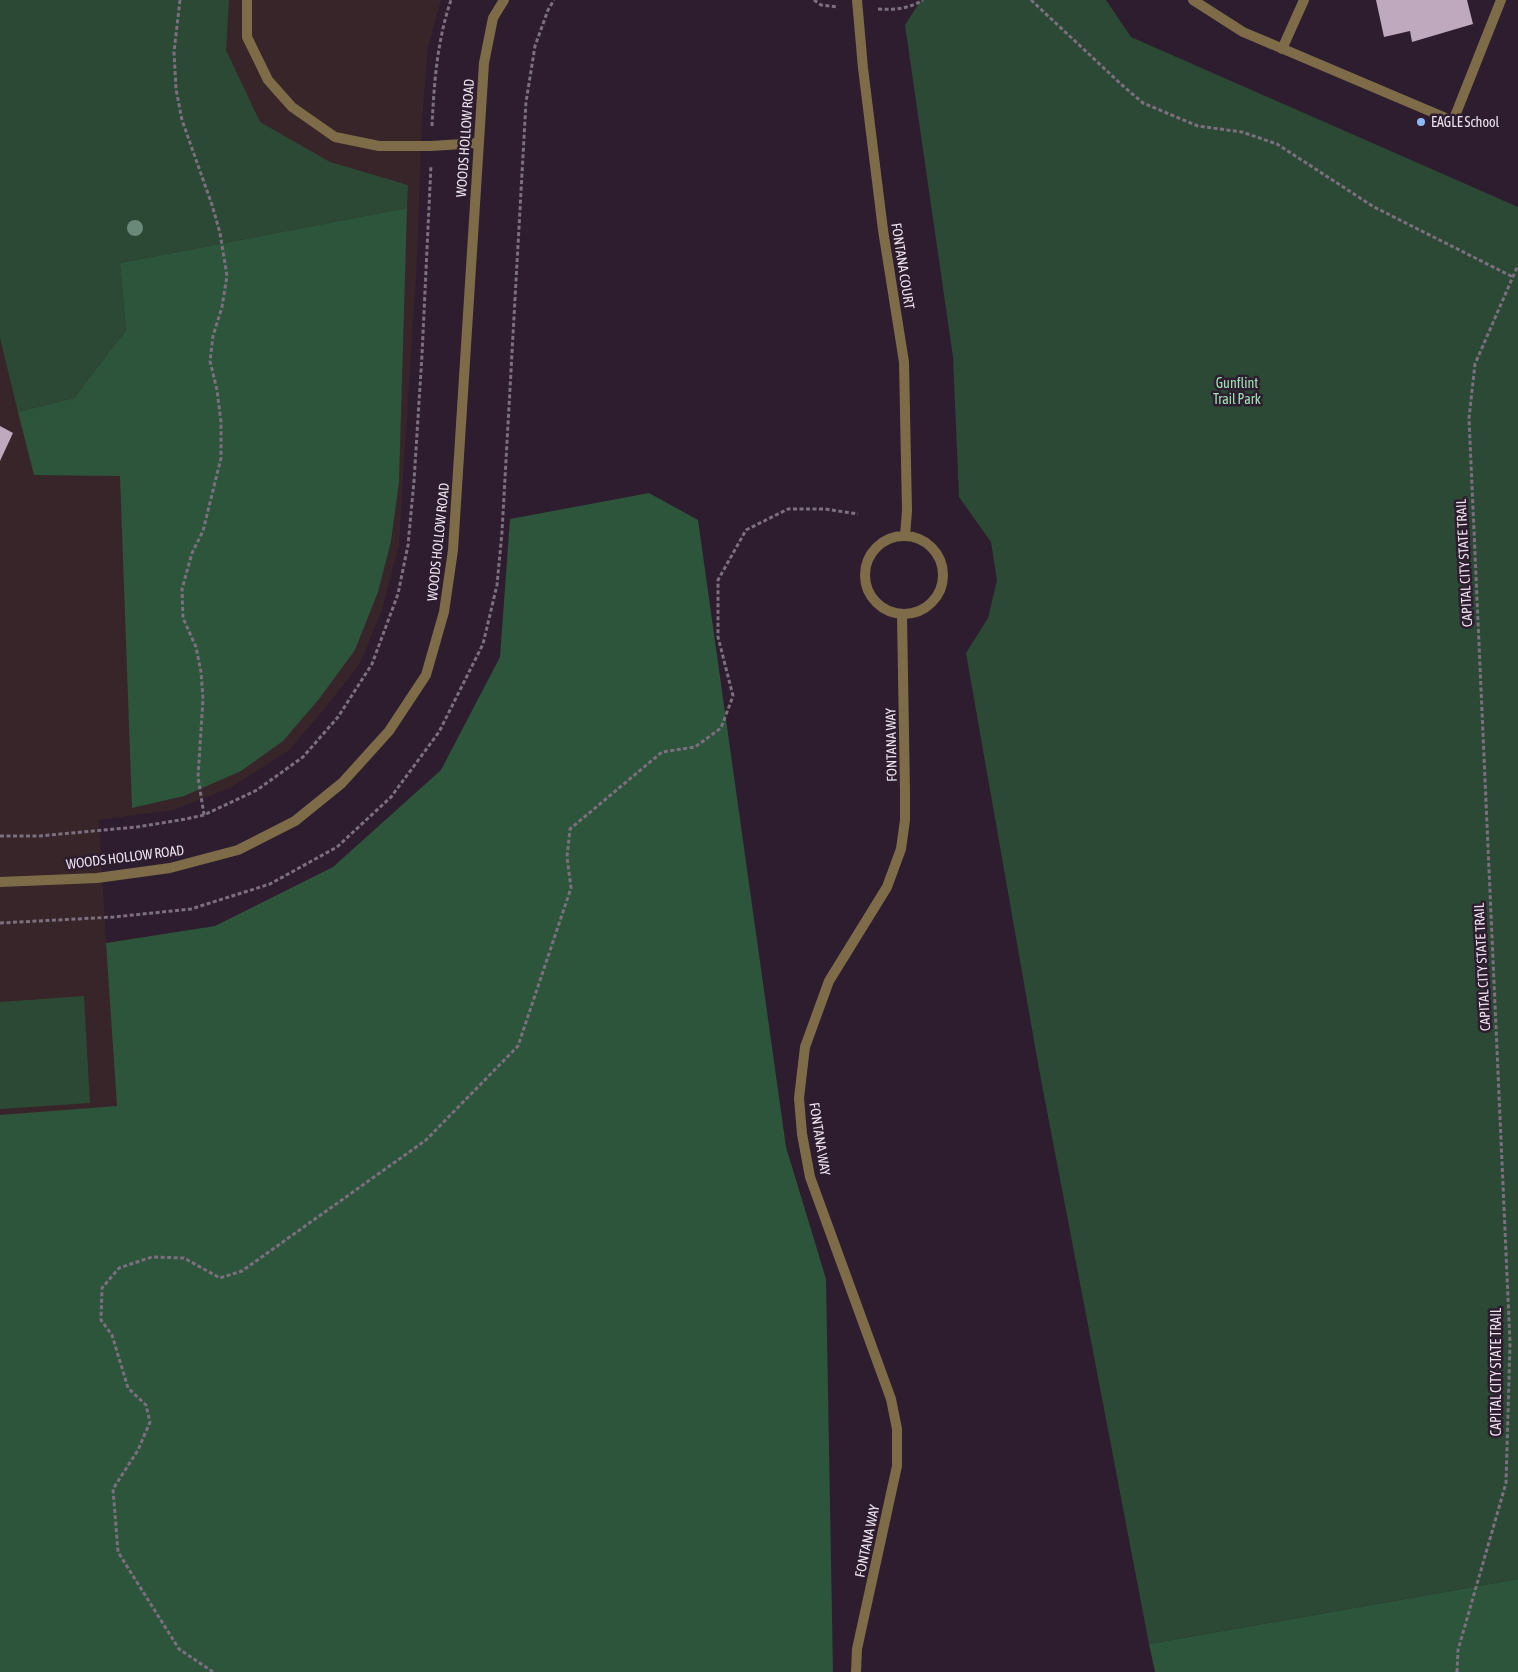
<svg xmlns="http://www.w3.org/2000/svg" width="1518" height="1672" font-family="'Asap Condensed',sans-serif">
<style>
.commercial{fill:#382529}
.green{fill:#2b4935}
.forest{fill:#2d553b}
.building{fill:#bea9be}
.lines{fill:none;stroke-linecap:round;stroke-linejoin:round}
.path{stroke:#7c6f7e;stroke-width:3;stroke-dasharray:4 2.5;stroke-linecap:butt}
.lane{stroke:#7e6c49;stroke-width:10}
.street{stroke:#7e6c49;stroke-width:10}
.tree{fill:#6b8978}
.poi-dot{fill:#8eb8fd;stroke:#2d1d2f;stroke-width:2}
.labels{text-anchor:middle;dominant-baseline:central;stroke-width:5;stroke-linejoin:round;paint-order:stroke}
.poi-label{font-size:14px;fill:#ede3ef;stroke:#2d1d2f;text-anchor:start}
.street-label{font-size:14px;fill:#ede3ef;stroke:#2d1d2f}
.park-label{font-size:14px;fill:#9ee1b3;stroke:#2d1d2f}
</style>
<rect width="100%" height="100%" fill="#2d1d2f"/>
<!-- commercial -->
<path class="commercial" d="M0 0H441L428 47 422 120 417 258 399 545 382 610 360 663 322 712 288 751 230 788 173 810 99 820 106 943 159 1672H0Z"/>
<!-- green -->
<path class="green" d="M0 0H229L226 50 260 122 330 162 408 185 407 208 120 263 126 330 74 398 18 412 0 338Z
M921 0H1106L1131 37 1518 207V1579L1149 1644 1039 1069 966 653 988 618 997 580 991 542 959 497 953 357 905 25Z
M84 996 90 1103 0 1109V1002Z"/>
<!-- forest -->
<path class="forest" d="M407 208 399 482 391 541 378 592 355 650 319 699 283 741 241 771 184 796 132 808 120 476 34 475 18 412 74 398 126 330 120 263Z
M649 493 698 520 786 1147 826 1279 833 1672H0V1115L117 1106 106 943 215 926 333 867 441 770 500 657 510 519Z
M1518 1579V1672H1155L1149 1644Z"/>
<!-- building -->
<path class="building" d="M1376 0H1467L1473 24 1412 42 1410 31 1384 37Z
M0 426 13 433 0 461Z"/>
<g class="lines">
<!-- path -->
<path class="path" d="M180 0 174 52 176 89 182 120 212 205 220 233 227 276 222 307 213 336 210 361 217 390 221 422V458L203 531 192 553 182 589 183 618 196 647 201 672 203 699 198 777 204 815
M814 0 821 5 837 7
M1031 0 1122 85 1143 103 1198 126 1242 132 1277 144 1374 207 1513 277
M878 9C895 10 908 9 923 0
M432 126C434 84 437 41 451 0
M0 836H39L137 827 186 819 204 815 257 790 303 757 338 717 372 664 398 594 408 545 414 481 422 355 431 165
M0 923 114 917 191 909 270 884 337 847 391 797 439 732 483 644 497 585 502 532 526 102 535 46 548 10 554 0
M213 1672 179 1649 118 1552 113 1489 138 1450 150 1422 146 1405 128 1388 112 1335 101 1320 102 1288 119 1268 152 1257 184 1258 220 1278 242 1271 426 1140 518 1046 571 888 567 857 570 829 662 752 695 747 721 728 733 696 718 637V580L746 530 788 509H825L858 514
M1457 1672 1458 1650 1506 1483 1510 1343 1469 418 1475 364 1518 265"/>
<!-- lane -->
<path class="lane" d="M247 0V37L268 80 292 107 335 137 379 146H431L478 143
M1193 0 1243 32 1453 121 1501 0
M1282 49 1304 0"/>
<!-- street -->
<path class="street" d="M857 0 863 68 883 230 904 362 907 511 905 536
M865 575a39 39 0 1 1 78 0a39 39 0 1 1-78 0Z
M0 882 97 878 170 868 238 850 295 821 342 783 389 731 426 675 444 612 453 550 484 63 493 18 504 0
M856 1672 857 1649 897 1466V1429L891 1399 810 1177 802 1134 799 1098 805 1047 829 981 887 887 901 849 905 820V792L902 615"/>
</g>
<!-- trees -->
<circle class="tree" cx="135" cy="228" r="8"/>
<!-- markers -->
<circle class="poi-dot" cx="1421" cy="122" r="5"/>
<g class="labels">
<!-- poi labels -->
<g class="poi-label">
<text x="1431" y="122">EAGLE School</text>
</g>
<!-- street labels -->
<g class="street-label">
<text transform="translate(465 138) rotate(-86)">WOODS HOLLOW ROAD</text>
<text transform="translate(903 266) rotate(81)">FONTANA COURT</text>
<text transform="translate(438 542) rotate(-84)">WOODS HOLLOW ROAD</text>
<text transform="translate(1464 563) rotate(-93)">CAPITAL CITY STATE TRAIL</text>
<text transform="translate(891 745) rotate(-91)">FONTANA WAY</text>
<text transform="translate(125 857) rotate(-7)">WOODS HOLLOW ROAD</text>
<text transform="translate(1482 967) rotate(-93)">CAPITAL CITY STATE TRAIL</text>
<text transform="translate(820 1139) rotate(81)">FONTANA WAY</text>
<text transform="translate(1496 1372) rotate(-90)">CAPITAL CITY STATE TRAIL</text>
<text transform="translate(867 1541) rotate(-78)">FONTANA WAY</text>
</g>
<!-- park labels -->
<g class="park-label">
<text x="1237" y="383">Gunflint<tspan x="1237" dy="16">Trail Park</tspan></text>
</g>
</g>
</svg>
